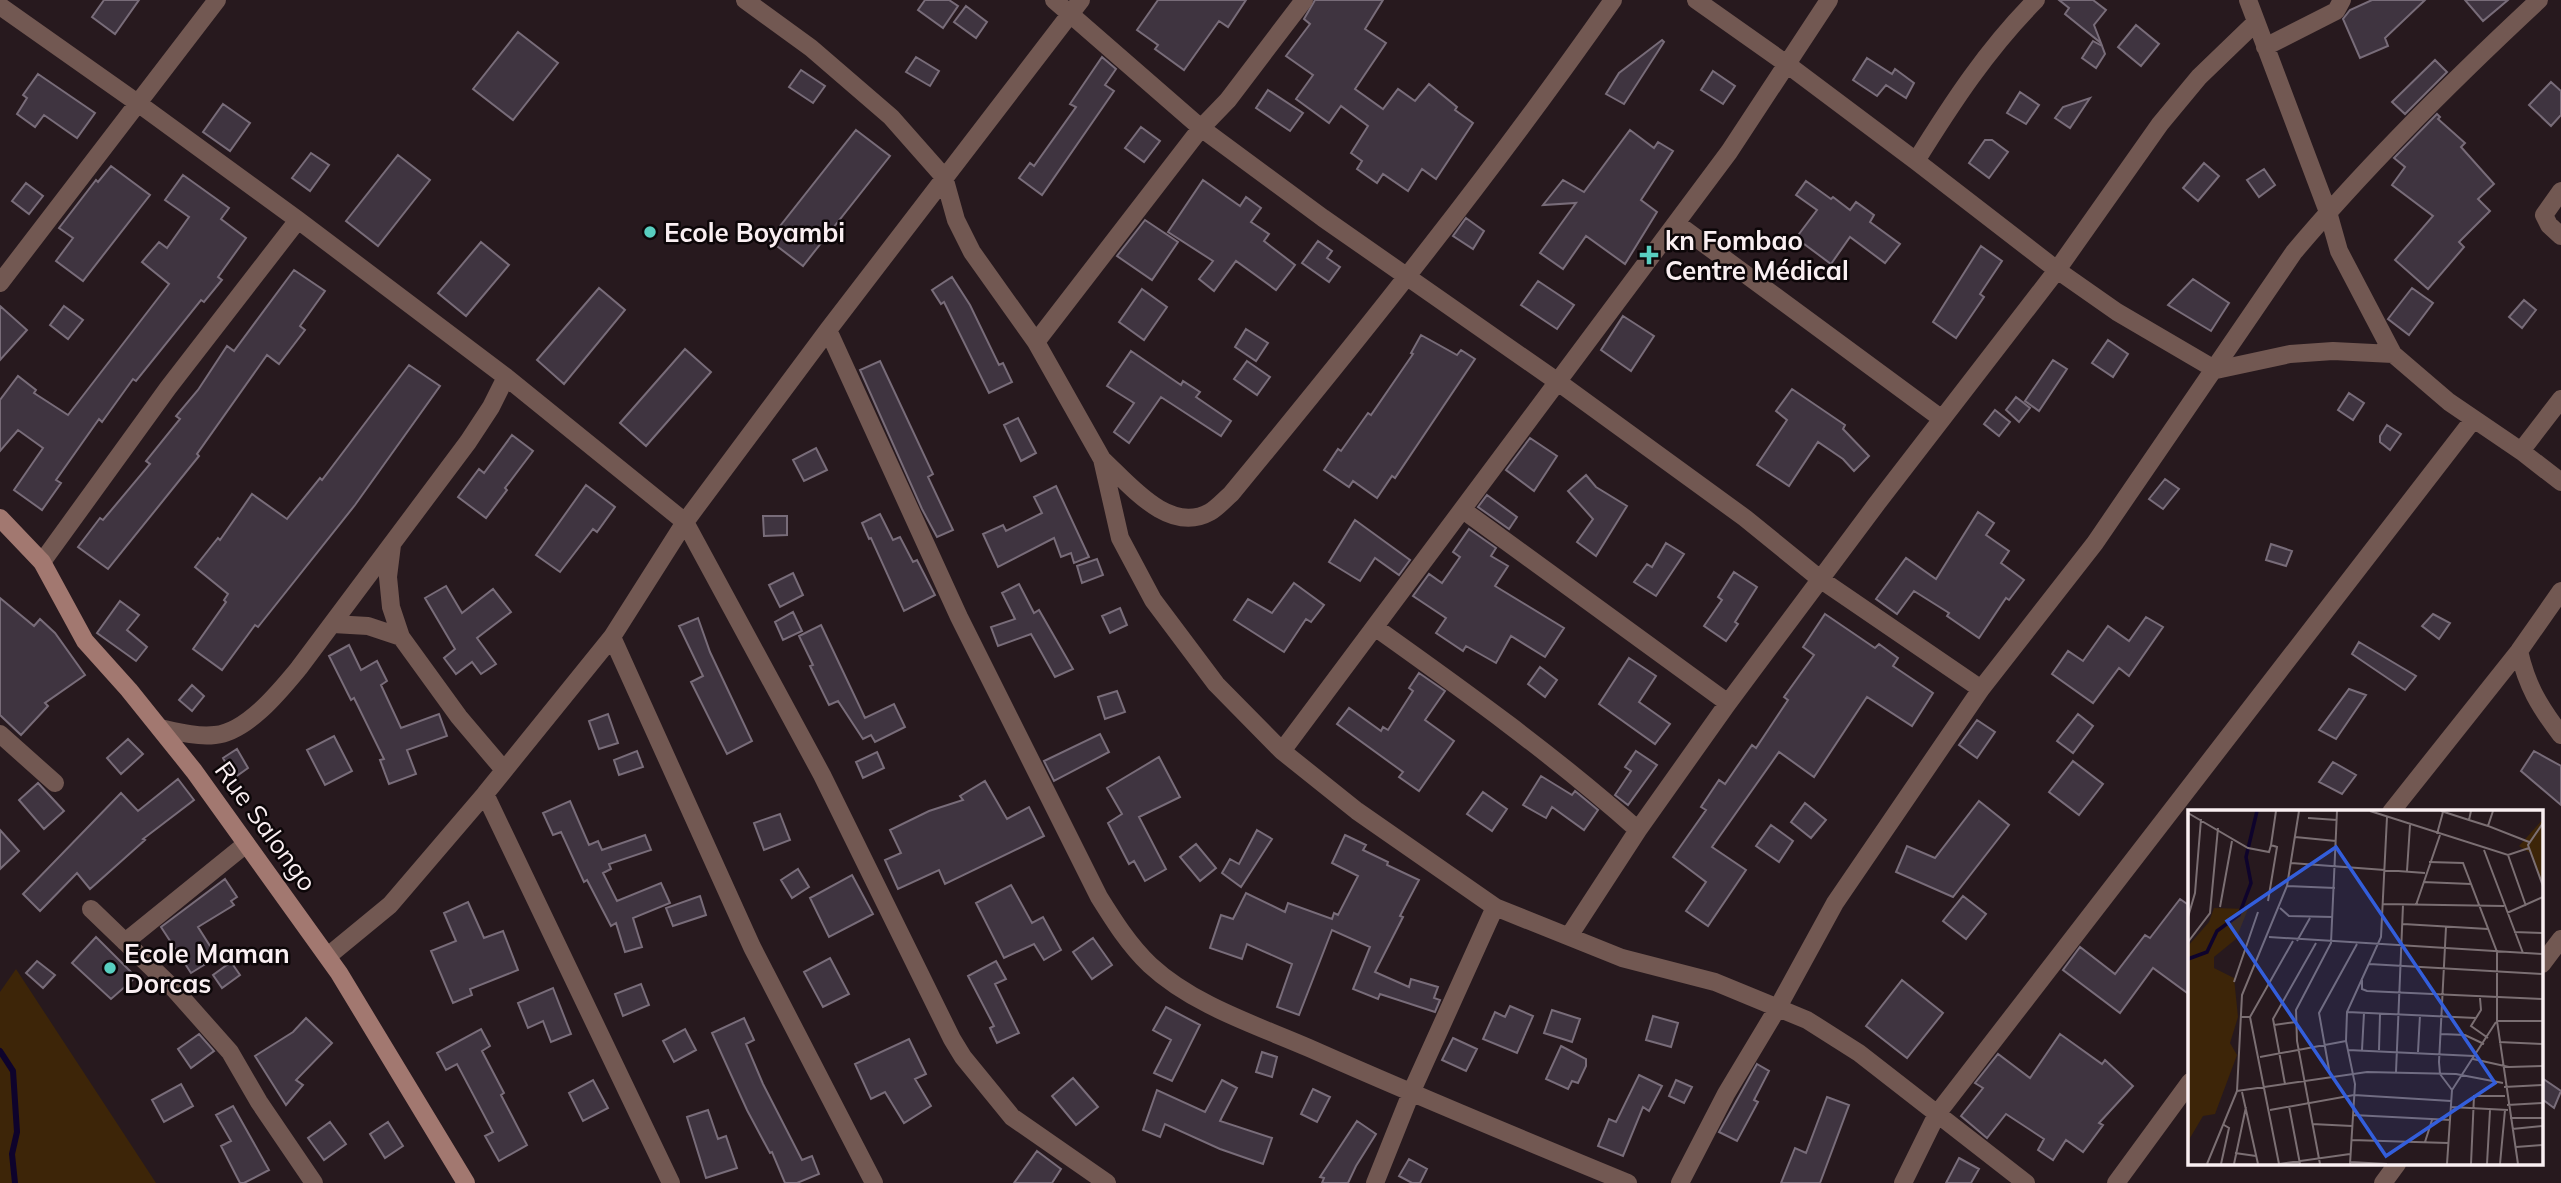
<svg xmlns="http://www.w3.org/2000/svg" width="2561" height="1183" font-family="Mulish,sans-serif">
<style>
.green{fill:#3d2508}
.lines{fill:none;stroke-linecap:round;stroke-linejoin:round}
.stream{stroke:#0e032c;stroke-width:6}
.building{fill:#3f3440;stroke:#786c79;stroke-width:2}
.street{stroke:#725852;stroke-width:18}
.secondary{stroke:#a27870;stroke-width:18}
.poi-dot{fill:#58cec0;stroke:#0c0608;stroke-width:2.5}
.labels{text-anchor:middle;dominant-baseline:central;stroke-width:5;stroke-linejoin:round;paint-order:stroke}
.poi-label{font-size:26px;font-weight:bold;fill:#faeff2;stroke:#0c0608;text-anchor:start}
.street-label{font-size:26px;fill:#faeff2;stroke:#0c0608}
.inset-river{fill:none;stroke:#0e032c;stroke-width:3.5}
.inset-road{fill:none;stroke:#7b6f73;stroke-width:2}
.view{fill:#335edb;fill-opacity:0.15;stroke:#335edb;stroke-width:3.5}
.inset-edge{fill:none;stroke:#faeff2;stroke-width:3.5}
</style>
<rect width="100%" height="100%" fill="#27191e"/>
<!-- green -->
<path class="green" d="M16 969 156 1183H0V992Z"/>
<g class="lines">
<!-- stream -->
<path class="stream" d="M0 1051 13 1071 17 1132 12 1154 15 1183"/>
</g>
<!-- building -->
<path class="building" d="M104 0H139L115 34 92 17Z
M925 0H949L958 6 943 28 918 10Z
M1158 0H1246L1228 27 1219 21 1184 70 1155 49 1158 45 1137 30Z
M1315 0H1383L1365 29 1386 43 1355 89 1383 109 1398 89 1415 101 1429 84 1457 107 1455 110 1473 123 1436 179 1422 169 1408 191 1383 174 1377 183 1357 169 1362 161 1351 153 1368 126 1341 106 1329 123 1296 99 1313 75 1286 56 1310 24 1304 19Z
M2059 0H2093L2106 10 2094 25 2101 43 2065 14 2069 8Z
M2372 0H2425L2385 38 2388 46 2360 58 2343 19 2350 10Z
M2465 0H2508L2483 21Z
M966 6 987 22 976 38 954 22Z
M2136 25 2159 44 2141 66 2118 47Z
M518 32 558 63 513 120 473 89Z
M1662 40 1664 42 1624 104 1606 94 1619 73Z
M2093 41 2102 46 2105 54 2096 68 2082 58Z
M916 57 939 71 930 86 906 72Z
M1102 57 1116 69 1105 85 1114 91 1042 195 1019 178 1030 163 1034 166 1076 107 1070 104Z
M1867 58 1892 74 1895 69 1914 83 1906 98 1886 85 1877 96 1853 80Z
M2435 60 2447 72 2405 114 2392 102Z
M801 70 825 86 813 103 789 87Z
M1713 71 1735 86 1723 104 1701 90Z
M38 74 95 113 77 138 44 115 35 127 17 114 27 98 23 95Z
M2551 82 2561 91V115L2551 126 2529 105Z
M1268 90 1303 113 1290 131 1256 108Z
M2020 92 2039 105 2026 124 2007 113Z
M2090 98 2070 128 2055 118 2063 107Z
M223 104 250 123 230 151 203 132Z
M2437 114 2440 117 2438 119 2465 143 2461 147 2494 184 2478 199 2490 211 2459 242 2464 247 2428 289 2395 260 2433 216 2392 185 2405 167 2394 158Z
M1141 127 1160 141 1144 162 1125 148Z
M856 130 890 156 803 266 769 240Z
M1630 130 1654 148 1658 142 1673 151 1641 200 1657 212 1625 264 1586 236 1563 269 1540 253 1576 203 1543 205 1563 180 1584 192Z
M1985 140H1992L2008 152 1989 178 1969 163Z
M311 153 329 165 310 191 292 178Z
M398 155 430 180 378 246 346 221Z
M2204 163 2219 176 2198 201 2183 188Z
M111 166 150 195 83 281 56 261 73 238 59 228 96 180 98 182Z
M2264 169 2275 185 2259 197 2247 180Z
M183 175 229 208 221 219 246 238 218 277 222 280 204 302 201 300 136 381 133 379 102 422 99 419 56 480 61 483 42 510 14 490 43 448 18 430 0 451V400L18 376 36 390 34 393 68 415 169 284 142 262 159 242 167 248 189 217 165 200Z
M1203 180 1240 206 1246 197 1261 208 1251 222 1269 234 1264 241 1295 265 1276 290 1236 261 1214 291 1199 279 1213 261 1168 232Z
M1806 181 1831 199 1833 197 1850 210 1856 202 1874 215 1870 222 1900 244 1885 263 1850 237 1831 264 1796 238 1817 210 1796 195Z
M26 183 43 196 29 214 12 201Z
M1466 218 1484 231 1473 249 1453 236Z
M1145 220 1178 242 1152 280 1117 256Z
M1318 241 1332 251 1327 258 1340 267 1329 282 1302 263Z
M481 242 509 265 466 316 438 293Z
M1981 246 2002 261 1980 294 1984 297 1956 338 1933 322Z
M294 270 325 291 300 326 305 330 279 364 267 355 197 454 199 456 108 569 78 547 100 518 103 520 150 464 146 461 180 419 176 416 198 390 227 346 234 351Z
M952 277 970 305 999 365 1003 363 1012 382 989 393 944 302 941 304 932 290Z
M2193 279 2229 303 2211 331 2168 305Z
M1538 281 1574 305 1557 329 1521 305Z
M599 288 625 310 564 384 537 360Z
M2412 288 2433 303 2409 335 2388 319Z
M1142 289 1167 307 1144 340 1119 322Z
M2524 300 2536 310 2522 328 2509 317Z
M0 306 27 330 0 360Z
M64 306 83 320 68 339 50 325Z
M1623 316 1654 336 1631 371 1601 350Z
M1246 329 1268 343 1256 361 1235 347Z
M1421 335 1457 355 1461 350 1475 359 1395 478 1392 476 1377 498 1353 481 1349 487 1324 470 1338 449 1341 451 1368 413 1371 415 1413 354 1411 353Z
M2108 340 2128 354 2113 377 2092 363Z
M685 349 711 372 646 446 620 423Z
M1131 351 1181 385 1183 381 1200 392 1196 397 1231 421 1221 436 1161 397 1129 443 1114 432 1134 403 1107 386Z
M2053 360 2067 369 2039 411 2025 401Z
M880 361 933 474 928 477 953 530 937 537 922 509 860 370Z
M1247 361 1270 377 1257 395 1234 379Z
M409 365 440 386 355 505 258 627 255 625 222 670 193 649 226 602 224 600 228 594 195 567 218 538 220 540 252 494 287 519 320 478 322 480Z
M1792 389 1845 425 1843 429 1869 456 1854 471 1843 459 1818 442 1789 486 1757 465 1787 420 1776 411Z
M2349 393 2364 403 2353 420 2338 410Z
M2016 397 2030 408 2019 422 2006 410Z
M1995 410 2010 422 1999 436 1984 424Z
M1018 418 1036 453 1021 461 1004 425Z
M2387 425 2401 434 2390 450 2380 442V436Z
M512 435 533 451 505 488 507 490 486 518 458 497 479 469 484 473Z
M1530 438 1557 456 1534 491 1506 470Z
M816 448 827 470 804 481 793 460Z
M1586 475 1596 487 1627 506 1596 556 1577 542 1593 519 1568 491Z
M2165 479 2179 489 2163 509 2149 499Z
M586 485 615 507 597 532 593 529 560 572 536 555Z
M1056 486 1089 557 1074 563 1071 553 1061 557 1054 538 998 567 983 534 1003 525 1006 531 1042 513 1034 497Z
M1487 495 1517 517 1509 529 1478 507Z
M1978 512 1994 523 1986 535 2009 551 2001 563 2024 580 2009 600 2006 598 1979 638 1947 616 1949 613 1914 591 1897 614 1876 599 1906 558 1936 579Z
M880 514 893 540 900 537 913 562 917 560 935 595 904 611 871 538 869 539 862 523Z
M763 516H787V535L764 536Z
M1355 520 1410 560 1399 575 1375 558 1360 581 1329 562Z
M1469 529 1496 548 1491 556 1508 566 1495 586 1564 628 1545 657 1511 636 1496 663 1466 646 1463 651 1436 633 1446 618 1413 596 1429 574 1442 583 1460 557 1453 552Z
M1666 543 1684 554 1656 596 1634 582 1647 564 1652 567Z
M2271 544 2292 551 2286 566 2266 560Z
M1097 559 1103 575 1082 583 1077 566Z
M1734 572 1757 587 1735 622 1738 624 1726 641 1704 626 1722 600 1718 597Z
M793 573 803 595 780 607 769 585Z
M1294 583 1324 605 1311 622 1306 619 1284 652 1234 620 1248 599 1272 613Z
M1019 584 1034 613 1039 610 1073 669 1055 677 1031 634 998 646 991 627 1015 619 1002 593Z
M446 586 462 613 493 589 511 612 477 638 496 664 481 674 472 662 456 674 444 658 455 649 425 598Z
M0 598 34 626 40 619 55 633 85 675 45 703 48 706 21 735 0 715Z
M120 601 139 615 127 630 147 647 136 661 97 633Z
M1120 608 1127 625 1110 633 1102 616Z
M793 612 802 631 783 640 775 622Z
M1825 614 1875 648 1879 644 1898 658 1893 666 1933 693 1912 726 1867 697 1814 777 1779 752 1712 847 1746 870 1708 926 1686 911 1706 882 1673 857 1706 810 1701 807 1719 780 1725 784 1752 745 1756 748 1788 700 1784 697 1814 655 1803 647Z
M2433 614 2450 623 2439 639 2422 626Z
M2146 617 2163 627 2129 676 2119 668 2093 703 2052 674 2068 651 2083 661 2108 626 2129 641Z
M698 618 710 652 752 741 727 754 691 682 703 676 679 626Z
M821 625 865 718 894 704 905 727 875 742 871 735 863 739 838 701 829 705 810 666 813 665 799 636Z
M2359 642 2416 676 2405 690 2352 654Z
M349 645 361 670 377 661 387 681 381 685 401 728 439 714 447 736 407 750 416 774 389 784 380 760 384 759 354 698 351 700 329 656Z
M1629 658 1656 676 1639 702 1670 724 1655 744 1599 704Z
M1540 667 1557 680 1545 697 1528 684Z
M1419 673 1445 691 1425 720 1454 741 1419 791 1399 777 1403 772 1337 724 1349 708 1381 731 1383 727 1388 730 1413 691 1409 688Z
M192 685 204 696 192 711 179 700Z
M2349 689 2366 695 2336 739 2319 730Z
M1117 691 1125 712 1105 719 1098 697Z
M608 714 618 743 599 749 589 721Z
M2078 714 2093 726 2073 753 2057 741Z
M1977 720 1995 732 1977 758 1959 745Z
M1100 734 1109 752 1054 781 1044 761Z
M334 736 352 771 325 785 307 750Z
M128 739 143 754 121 774 107 758Z
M237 749 248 768 234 778 223 758Z
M637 751 643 767 619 775 614 760Z
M1636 751 1657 765 1628 805 1615 795 1631 771 1625 767Z
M2534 751 2561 766V805L2521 771Z
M877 752 884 768 863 778 856 762Z
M1159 757 1180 797 1139 817 1166 869 1145 881 1134 861 1129 864 1108 823 1122 814 1107 788Z
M2073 761 2103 784 2079 815 2049 792Z
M2333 762 2356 775 2342 794 2319 782Z
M1541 776 1572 795 1575 791 1598 810 1584 830 1552 807 1546 818 1523 805Z
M178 779 194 800 143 839 145 840 90 889 77 873 40 911 23 894 121 793 138 811Z
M985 781 1007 819 1029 807 1044 836 945 884 939 870 898 889 885 860 901 853 890 830 929 811 963 800 960 796Z
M38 783 64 811 44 829 19 800Z
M1483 792 1507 809 1492 831 1467 814Z
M570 801 589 845 598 841 602 850 645 835 651 850 609 864 611 869 603 873 617 901 661 883 670 903 633 918 642 947 625 952 616 923 611 926 587 880 584 882 561 832 553 835 543 813Z
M1979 801 2009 825 1953 897 1896 872 1907 846 1935 858Z
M1805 803 1826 820 1811 838 1791 822Z
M780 814 790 840 764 850 754 823Z
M1771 825 1793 841 1779 862 1756 846Z
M0 830 19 851 0 869Z
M1257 830 1272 839 1241 887 1222 873 1230 859 1239 864Z
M1345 835 1366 845 1363 850 1388 862 1387 865 1419 880 1400 916 1403 917 1375 972 1409 987 1411 979 1438 987 1434 998 1440 1000 1435 1012 1380 994 1378 999 1353 989 1370 947 1332 930 1299 1015 1277 1007 1292 964 1247 944 1242 959 1210 948 1221 915 1233 919 1246 893 1285 912 1288 903 1332 919 1334 913 1338 915 1358 876 1332 863Z
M1196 844 1216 868 1200 881 1180 857Z
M798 869 809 887 792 898 781 880Z
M852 875 873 914 829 937 810 898Z
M225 879 237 897 231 901 234 905 198 927 217 957 191 973 161 927Z
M1011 885 1032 923 1043 917 1061 950 1044 960 1034 944 1004 958 976 903Z
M700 896 706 915 673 926 666 908Z
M1963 896 1986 914 1966 939 1943 921Z
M2180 899 2190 906V995L2153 968 2120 1013 2063 970 2080 947 2115 974 2145 935 2150 938Z
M468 902 484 938 503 931 518 970 470 989 472 995 453 1003 431 951 456 941 444 913Z
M96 937 136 977 111 999 72 963Z
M1093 938 1112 965 1092 979 1073 952Z
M830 958 849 994 823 1007 804 972Z
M37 961 55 975 43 988 26 973Z
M996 961 1006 979 995 984 1019 1033 997 1043 990 1028 994 1026 968 976Z
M231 962 240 975 222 988 213 975Z
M1902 980 1943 1013 1907 1058 1866 1026Z
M641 984 649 1005 623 1016 615 994Z
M553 988 571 1034 551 1042 543 1021 528 1028 518 1003Z
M1510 1006 1533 1016 1517 1053 1483 1039 1495 1012 1505 1017Z
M1166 1007 1200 1025 1172 1081 1154 1073 1171 1040 1153 1030Z
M1552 1010 1580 1019 1572 1042 1544 1033Z
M1653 1016 1678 1023 1671 1047 1646 1040Z
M306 1018 332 1043 296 1080 303 1085 286 1105 255 1056 293 1032Z
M744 1018 754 1040 746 1044 763 1084 802 1160 812 1156 819 1174 797 1183H785L772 1152 770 1153 747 1110 712 1033Z
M481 1029 490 1046 482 1051 504 1093 501 1095 527 1145 499 1161 485 1136 493 1132 457 1064 446 1070 437 1053Z
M685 1029 696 1050 674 1062 663 1041Z
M199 1034 214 1051 191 1068 178 1049Z
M2060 1034 2102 1064 2105 1060 2133 1086 2099 1123 2103 1125 2083 1152 2066 1140 2053 1160 2038 1150 2044 1139 2006 1114 1987 1138 1961 1116 1983 1088 1975 1083 1998 1054 2030 1078Z
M1453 1038 1477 1049 1466 1071 1442 1060Z
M909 1039 926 1074 915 1079 931 1106 904 1123 885 1092 871 1099 855 1064Z
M1561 1046 1586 1059V1066L1578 1083 1572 1081 1568 1089 1546 1079Z
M1262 1052 1277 1057 1272 1077 1256 1072Z
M1757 1064 1769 1071 1754 1100 1758 1102 1737 1141 1719 1132Z
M1639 1075 1662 1086 1649 1111 1643 1107 1623 1156 1598 1146 1609 1119 1616 1122Z
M1073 1078 1098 1107 1076 1125 1052 1096Z
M2542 1078 2561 1091 2554 1108 2542 1099Z
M593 1080 608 1108 583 1121 569 1093Z
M1222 1080 1237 1088 1220 1121 1272 1138 1263 1164 1220 1149 1165 1124 1160 1137 1143 1130 1157 1090 1205 1112Z
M1676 1080 1692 1087 1684 1103 1669 1096Z
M181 1084 193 1106 164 1122 152 1100Z
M1313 1089 1330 1097 1317 1122 1301 1114Z
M1827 1097 1849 1105 1820 1183H1781L1795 1148 1806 1153Z
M233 1106 269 1170 244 1183H240L221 1146 231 1141 216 1115Z
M708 1110 718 1139 726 1136 737 1168 706 1178 687 1117Z
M1357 1121 1376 1134 1356 1166 1348 1183H1322L1324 1178 1320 1177Z
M330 1122 346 1144 324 1160 308 1138Z
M388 1122 403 1146 385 1158 370 1134Z
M1037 1151 1061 1169 1052 1183H1014Z
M1959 1158 1979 1169 1971 1183H1946Z
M1409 1159 1427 1169 1420 1183H1412L1399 1176Z"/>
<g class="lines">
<!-- street -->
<path class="street" d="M745 0 811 48 891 117 944 177 956 220 972 252 1036 342 1102 459 1120 538 1153 600 1216 684 1282 751 1357 811 1495 907 1622 958 1715 982 1807 1020 1859 1053 2026 1183
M1054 0 1201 128 1323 218 1558 382 1745 518 1820 579 1981 689
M1696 0 1788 65 1916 161 2057 270 2117 312 2216 370 2290 354 2333 351 2393 354
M2248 0 2328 212 2339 251 2393 354 2449 402 2521 451 2561 482
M0 6 139 104 298 220 506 377 685 522 822 775 952 1039 963 1057 1012 1117 1107 1183
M2265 47 2336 11 2342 0
M1916 161C1952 103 1988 48 2036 0
M2561 191 2544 215 2549 225 2561 236
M1676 223 1942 419
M0 283 217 0
M828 330 959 617 1099 897C1114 921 1129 945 1150 965 1193 1005 1256 1025 1309 1048 1415 1095 1521 1139 1628 1183
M1036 342 1201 128 1228 100 1304 0
M2521 451 2561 399
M1102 459C1129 484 1169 535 1210 512 1217 508 1224 500 1231 494 1364 333 1494 170 1613 0
M1463 510 1728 703
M392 545 388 577 391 607 401 637 459 717 504 770
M42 562 168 388 298 220
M333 624 368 626 401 637
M1376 628C1466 692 1555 756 1638 830
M612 637 752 947 874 1183
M2519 651C2527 686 2539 706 2561 735
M160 728C178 732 197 737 215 735 247 732 280 691 299 668L468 442 491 407 506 377
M0 734 55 783
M1282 751 1729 152 1829 0
M485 794 671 1183
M2391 812 2519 651 2561 591
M91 909 175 990 230 1052 259 1102 314 1183
M1569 936 1638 830 1728 703 1875 506 2057 270 2160 124 2199 77 2255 23
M125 942 246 844
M328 956 390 905 485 794 612 637 685 522 828 330 1081 0
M2542 964 2561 939
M1375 1183 1411 1093 1495 907
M1680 1183 1726 1094 1777 1009 1835 903 1981 689 2095 543 2294 252C2370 162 2453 80 2539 0
M1903 1183 1937 1114 2473 420
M2116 1183 2190 1082
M2383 1183 2397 1164"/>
<!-- secondary -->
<path class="secondary" d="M0 518 42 562 85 641 129 690 194 771 339 973 466 1183"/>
</g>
<!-- markers -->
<g class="poi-dot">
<circle cx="650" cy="232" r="7"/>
<path d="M1645.5 244.5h7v7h7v7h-7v7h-7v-7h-7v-7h7z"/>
<circle cx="110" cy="968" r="7"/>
</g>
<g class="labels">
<!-- poi labels -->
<g class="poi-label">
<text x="664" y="232">Ecole Boyambi</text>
<text x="1665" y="240">kn Fombao<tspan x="1665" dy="30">Centre Médical</tspan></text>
<text x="124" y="953">Ecole Maman<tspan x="124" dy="30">Dorcas</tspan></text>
</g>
<!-- street labels -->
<g class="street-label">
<text transform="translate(266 826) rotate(54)">Rue Salongo</text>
</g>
</g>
<!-- overview -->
<g transform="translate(2188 810)">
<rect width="355" height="355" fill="#27191e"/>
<path d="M355 9V73L342 43 331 36ZM26 98 60 99 48 129 26 147V158L46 168 50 207 42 233 49 245 27 304 15 306 2 328 0 354V136L21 112Z" fill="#3d2508"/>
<path class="inset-river" d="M0 149 19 142 29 121 51 105 63 73 58 47 69 1"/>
<path class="inset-road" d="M182 1 320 45 341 38M253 1 281 10M283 1 281 10 300 16M305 1 300 16 341 32M0 3 60 38 81 42 83 35M120 8 149 10M355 13 340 35 355 76M249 24 255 2M107 27 148 31M296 40 335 143M320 45 338 96M241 52 275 53 309 142V211L330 354M103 53 237 63M219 61 222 15M235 72 283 74M99 76 147 78M80 91 89 37 83 35 88 1M195 94 316 96M228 95 252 25M32 97 44 31M92 98 101 106 145 107M319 103 355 87M0 107 7 83 13 9M215 114 300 119M258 117 251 252 252 264 264 280M326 122 355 123M81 127 355 144M109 131 122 108M0 132 22 103 30 18M181 154 355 164M174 168V179L179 181 355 189M46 172 70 102M292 188 293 200 283 216 300 228M159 202 288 208M53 207H62L105 131M62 207 91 354M309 211H355M86 215 108 212M253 224 277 225 296 234M311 232 355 234M160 240 286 246M174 240 176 203M191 240 192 204M230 242 232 205M72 247 158 231M285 249 321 257 355 256M208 262 215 95M142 265 131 203 169 134M97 274 85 209 128 133M316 277 355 275M49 281 179 262 268 264 315 273M54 282 70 354M319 295 355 293M101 296 112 354M263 297 320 300M82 300 166 285 263 291M165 305 263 310M322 308H355M124 314 164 316M324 319 355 316M163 330 260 333M237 332 244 310M328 337 355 335M47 343 68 346M162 352 199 354M19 354 49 281 54 185 99 76 111 1M33 354 41 318 36 315M46 354 58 297M91 354 162 344M132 354 109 231 108 200 143 133 149 1M162 354 167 274 158 231 159 202 193 127 199 7M259 354 264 280 308 212M283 354 286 286H317M299 354 302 300M312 354 317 300"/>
<path class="view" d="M148 37 307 273 198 346 39 111Z"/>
<rect width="355" height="355" class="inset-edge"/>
</g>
</svg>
